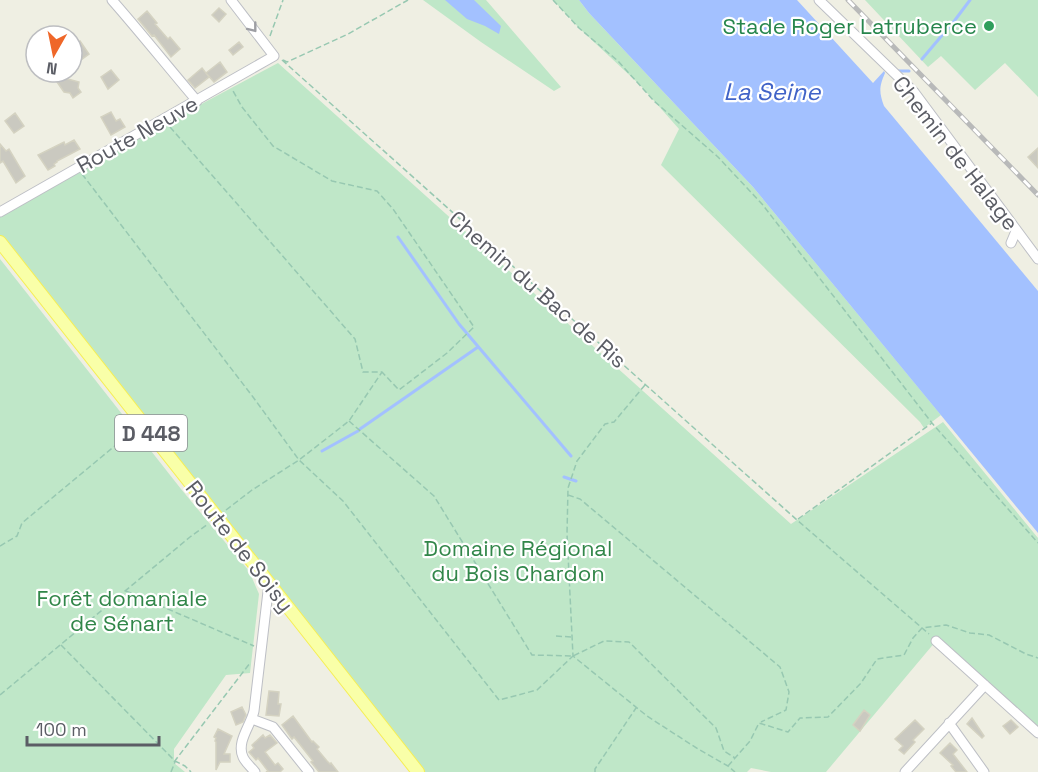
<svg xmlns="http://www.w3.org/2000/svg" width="1038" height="772" font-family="'Space Grotesk',sans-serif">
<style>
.green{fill:#bfe7c8}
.water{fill:#a3c1ff}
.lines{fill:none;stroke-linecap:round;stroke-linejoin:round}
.stream{stroke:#a3c1ff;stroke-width:3}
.building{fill:#cac9c0;stroke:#d4d2c1;stroke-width:1.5}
.minor-casing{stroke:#bdbfc5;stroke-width:11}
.major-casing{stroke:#f6ef55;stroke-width:14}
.path{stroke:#97c8b1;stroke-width:1.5;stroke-dasharray:6 3;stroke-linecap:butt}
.minor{stroke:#fff;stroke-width:9}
.major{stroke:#f9ffa8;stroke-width:12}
.rail-casing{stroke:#b8b9b9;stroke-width:5}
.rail{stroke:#fff;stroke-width:3;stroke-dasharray:9;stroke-linecap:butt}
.oneway{stroke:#9d9ea3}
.leisure-dot{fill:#2e9e5b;stroke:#fff;stroke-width:2}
.labels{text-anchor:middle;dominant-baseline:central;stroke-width:4.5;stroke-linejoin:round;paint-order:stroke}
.shield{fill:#fff;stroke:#8c8e93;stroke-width:1.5}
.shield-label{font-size:21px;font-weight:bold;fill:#5b5d65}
.leisure-label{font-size:22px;fill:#27864d;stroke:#fff;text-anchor:end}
.street-label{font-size:22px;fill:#5b5d65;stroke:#fff}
.park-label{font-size:22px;fill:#318649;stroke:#fff}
.water-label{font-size:24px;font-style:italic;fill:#4163c7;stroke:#fff}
</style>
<rect width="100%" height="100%" fill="#efefe3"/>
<!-- green -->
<path class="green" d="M423 0H486L561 87 554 91 481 42Z
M553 0H579L589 13 753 187 941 415 924 428 920 422 661 165 679 129 640 85 579 28Z
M865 0H1038V97L1005 63 975 90 941 56 928 67Z
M278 63 791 524 943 422 1038 538V733L936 641 826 772H771L751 768 747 772H418L0 242V212Z
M0 259 181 489 249 571 259 594 250 673 226 675 174 749V763L185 772H0Z"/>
<!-- water -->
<path class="water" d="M445 0H474L501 26 499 34 485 26 467 19Z
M579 0H797L873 83 884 71 885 73C879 87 879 92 884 106L1038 291V533L753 187 589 13Z"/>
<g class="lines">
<!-- stream -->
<path class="stream" d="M922 59 955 20 970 0
M896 71H909
M398 237 459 324 571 456
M360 429 478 347
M322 451 358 431
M564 477 576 481"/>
</g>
<!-- building -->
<path class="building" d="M219 8 226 14 219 22 212 15Z
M147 11 157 23 155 24 168 39 170 37 180 49 171 57 154 35 152 36 138 19Z
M80 41 89 54 77 63 72 56V47Z
M239 42 243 47 233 55 229 50Z
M220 62 227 72 214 82 206 73Z
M202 68 209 77 195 88 188 80Z
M111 70 119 80 108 89 101 77Z
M64 78 79 82 78 88 81 92 73 98 70 93 64 92 57 82Z
M111 112 116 121 120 119 125 127 111 135 101 117Z
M15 113 24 126 14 133 5 121Z
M74 140 80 149 57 161V162L54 164 55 166 48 170 38 155 64 142 65 145Z
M0 144 6 151 9 149 25 176 16 183 3 161 0 163Z
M1038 148V168L1028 157Z
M269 691 279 692 278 704H281L279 716 266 715Z
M242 707 246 715 243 722 236 725 231 712Z
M864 710 870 715 860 731 853 725Z
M293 716 312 742 313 741 319 747 317 749 327 761 330 764 331 763 338 772H319L311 762 313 761 294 737 292 739 282 725Z
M972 718 984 736 982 738 967 724Z
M915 720 924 729 913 740 915 742 904 754 899 750 903 746 895 739Z
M1011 720 1018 727 1010 734 1003 726Z
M218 729 232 736 224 754H230V762H220L216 770V742L215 741 216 738 214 737Z
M263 735 265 738 270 735 277 743 265 752 275 765 278 763 283 769 280 772H266L268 771 258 758 256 760 249 752 254 748 252 745Z
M950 743 957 750 953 754 967 772H956L951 766 953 765 940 753Z"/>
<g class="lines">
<defs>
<path id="minor" d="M112 0C141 33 168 67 197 101
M819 0 914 92 1038 259
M0 212 274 56 231 0
M1011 243 1016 231
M936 641 1038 733
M252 719 273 727 309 772
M949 723 984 772
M255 772C251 767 245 762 243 757 236 742 251 725 254 711L269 583
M905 772 985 685"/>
<path id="major" d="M0 242 418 772"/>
</defs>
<!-- minor casing -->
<use href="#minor" class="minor-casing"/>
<!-- major casing -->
<use href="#major" class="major-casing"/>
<!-- path -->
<path class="path" d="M553 0 579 28 618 61 654 101 718 157 762 204 932 423 1038 543
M270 36 283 0
M282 60 797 520 929 634
M283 60 287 62 348 34 408 0
M170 127 355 339 363 372H382L399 390 447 353 474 327 393 209 377 191 332 181 273 146 242 107 233 91
M82 174 253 397 299 460 343 501 499 700 537 690 573 656
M645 385 614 422 605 424 577 461 568 488 567 534 573 656 647 716 698 749 728 766 735 772
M349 421 434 496 532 655 573 656 604 641 629 642 716 728 724 751 735 758
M568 495 580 499 780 667 789 692 786 710 761 722
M226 510 252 490 299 460 349 421 382 372
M798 519 932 423
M0 546 17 536 22 523 134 430
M126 591 254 646
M556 636 571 637
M61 645 175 761 185 766 191 772
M0 695 190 537 208 524
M174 762 250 663
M728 766 750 741 759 723 788 732 800 718 828 717 861 683 877 659 904 655 913 638 922 628 946 625 970 633 989 635 1026 654 1038 658
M171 772 175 762
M595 772V769L636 708"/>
<!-- minor -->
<use href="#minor" class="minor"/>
<!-- major -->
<use href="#major" class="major"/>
<defs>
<path id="rail" d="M848 0 1038 195"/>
</defs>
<!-- rail casing -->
<use href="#rail" class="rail-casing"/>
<!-- rail -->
<use href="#rail" class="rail"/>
</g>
<!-- one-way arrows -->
<defs><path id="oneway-chevron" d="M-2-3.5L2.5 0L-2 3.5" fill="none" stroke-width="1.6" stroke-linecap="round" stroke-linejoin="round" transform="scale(1.5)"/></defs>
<use class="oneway" href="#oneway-chevron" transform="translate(253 28) rotate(52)"/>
<!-- markers -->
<circle class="leisure-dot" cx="989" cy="26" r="6"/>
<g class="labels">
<!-- shield labels -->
<rect class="shield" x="115" y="415" width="72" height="36" rx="4.5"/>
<g class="shield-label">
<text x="151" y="433">D 448</text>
</g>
<!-- leisure labels -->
<g class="leisure-label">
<text x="977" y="26">Stade Roger Latruberce</text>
</g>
<!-- street labels -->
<g class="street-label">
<text transform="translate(137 134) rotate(-29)">Route Neuve</text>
<text transform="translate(956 153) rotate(52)">Chemin de Halage</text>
<text transform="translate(538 289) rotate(41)">Chemin du Bac de Ris</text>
<text transform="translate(240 546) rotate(52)">Route de Soisy</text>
</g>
<!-- park labels -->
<g class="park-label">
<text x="518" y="548">Domaine Régional<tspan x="518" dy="25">du Bois Chardon</tspan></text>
<text x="122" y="598">Forêt domaniale<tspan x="122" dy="25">de Sénart</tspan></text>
</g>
<!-- water labels -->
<g class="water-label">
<text x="772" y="91">La Seine</text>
</g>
</g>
<!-- north arrow -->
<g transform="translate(54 54) rotate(189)"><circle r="28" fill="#ffffff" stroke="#bdbec1" stroke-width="1.5"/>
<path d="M0-4.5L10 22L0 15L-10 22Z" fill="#ef6729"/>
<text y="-9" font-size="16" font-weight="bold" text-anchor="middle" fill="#5b5d65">N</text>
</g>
<!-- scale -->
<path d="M27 736v9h132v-9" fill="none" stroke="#5b5d65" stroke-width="3"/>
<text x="36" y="736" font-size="18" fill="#5b5d65" stroke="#ffffff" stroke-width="4.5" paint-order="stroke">100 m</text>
</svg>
